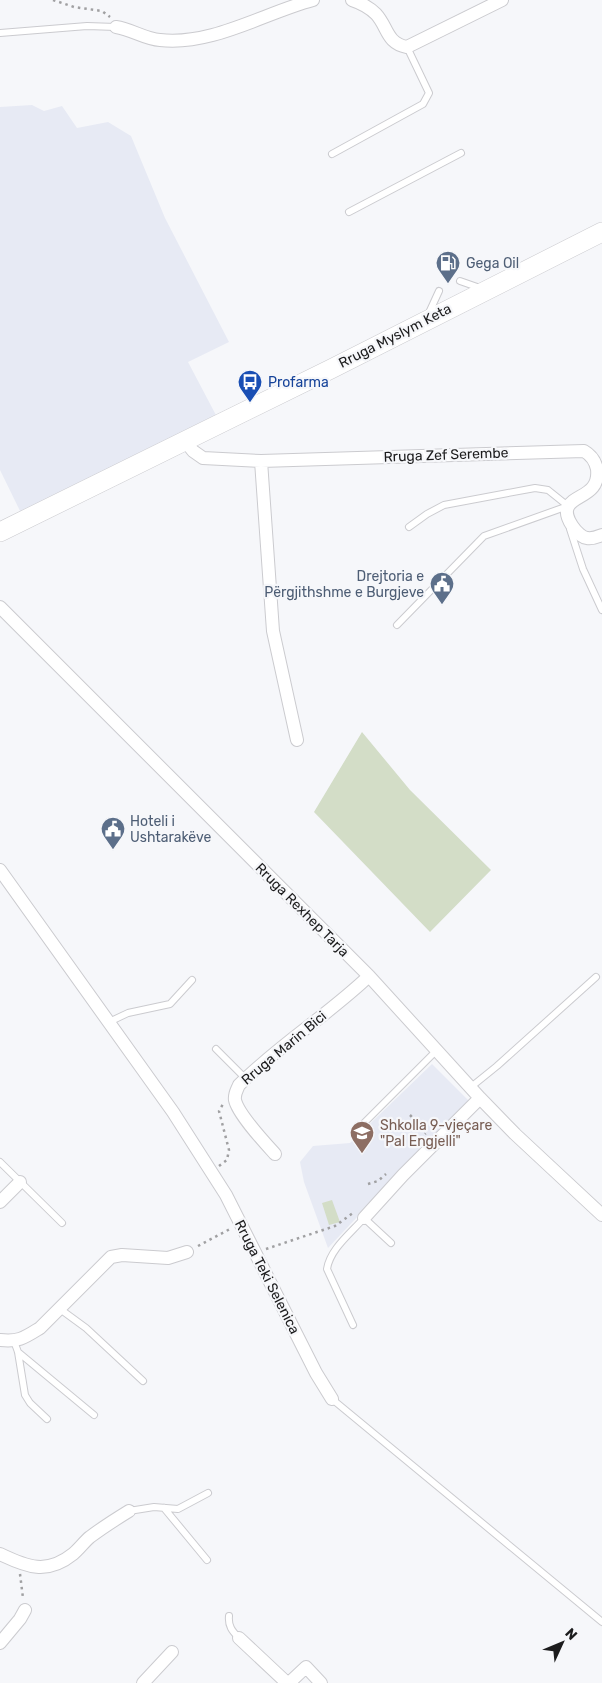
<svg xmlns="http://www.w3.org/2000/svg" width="602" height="1683" font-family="Rubik,sans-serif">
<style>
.built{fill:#e7eaf4}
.green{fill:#d3ddc7}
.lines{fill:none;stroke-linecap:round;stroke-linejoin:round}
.lane-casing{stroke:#cbcbcf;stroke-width:8}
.street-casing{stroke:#cbcbcf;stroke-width:14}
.primary-casing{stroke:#cbcbcf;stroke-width:20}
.path{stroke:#a0a0a2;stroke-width:2.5;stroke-dasharray:2.5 4;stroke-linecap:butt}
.lane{stroke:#fff;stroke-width:6}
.street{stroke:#fff;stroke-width:12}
.primary{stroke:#fff;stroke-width:19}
.labels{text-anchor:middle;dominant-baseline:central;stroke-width:4.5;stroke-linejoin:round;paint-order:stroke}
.service-label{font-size:14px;fill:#4e5e75;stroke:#f6f7fa;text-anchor:start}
.street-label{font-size:14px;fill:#1c1c1d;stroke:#f6f7fa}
.transit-label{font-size:14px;fill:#164399;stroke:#f6f7fa;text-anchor:start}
.education-label{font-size:14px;fill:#785e54;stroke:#f6f7fa;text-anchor:start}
</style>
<rect width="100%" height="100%" fill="#f6f7fa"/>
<!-- built -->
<path class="built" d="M32 105 44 111 62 106 77 128 108 122 131 136 165 218 229 342 188 362 217 417 22 515 0 470V107Z
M432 1064 469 1101 407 1164 328 1248 304 1182 300 1162 313 1146 350 1143Z"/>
<!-- green -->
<path class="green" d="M362 732 410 790 491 870 430 932 314 812Z
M332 1200 340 1222 329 1225 322 1203Z"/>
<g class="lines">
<defs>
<path id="lane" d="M0 33 87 26 116 27
M332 154 423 104 429 93 407 47
M349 212 461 153
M460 281 480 288
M428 315 439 291
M409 527 427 514 444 505 535 488 548 490 568 506
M570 529 583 569 602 610
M397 625 484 536 568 506
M109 1022 128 1013 170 1004 192 980
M216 1049 245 1078
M471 1087 497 1066 596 977
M356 1131 437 1050
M0 1162 62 1223
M60 1309 86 1328 143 1381
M353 1325 327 1269C330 1249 351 1233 364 1218L391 1243
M14 1341 18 1352 25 1395 30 1403 47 1419
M18 1352 94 1415
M332 1399 602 1622
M164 1508 207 1560
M129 1511 154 1507 178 1509 208 1493
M229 1616C228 1626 232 1631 239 1638"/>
<path id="street" d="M352 0C361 3 369 7 376 14 388 27 386 43 407 47L502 0
M116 27C131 29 145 39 160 40 212 46 264 13 313 0
M185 441 193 451 203 458 261 461 584 451C591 455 595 460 597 469 600 496 574 494 568 507 563 517 578 537 587 538 593 539 597 537 602 535
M261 461 273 631 297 740
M0 607 369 976 480 1098 515 1134 602 1215
M0 870 173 1112 226 1195 316 1373 332 1399
M275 1154C264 1142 238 1114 235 1100 234 1094 237 1090 239 1085 279 1045 328 1015 369 976
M0 1202 20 1182
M364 1218 403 1175 480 1098
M0 1340C19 1342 24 1338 40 1328L111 1257 122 1255 168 1258 187 1252
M0 1554C27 1567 47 1575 73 1554 79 1549 84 1542 90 1537 102 1528 116 1519 129 1511
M239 1638 287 1683
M0 1643 20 1619 25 1610
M143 1683 172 1652
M289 1683 306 1667 321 1683"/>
<path id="primary" d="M0 532 331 369 602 232"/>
</defs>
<!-- lane casing -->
<use href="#lane" class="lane-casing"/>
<!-- street casing -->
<use href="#street" class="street-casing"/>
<!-- primary casing -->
<use href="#primary" class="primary-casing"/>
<!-- path -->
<path class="path" d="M53 0 74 7 102 11 110 17
M410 1115 427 1132 425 1134
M219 1166 227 1160 229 1150 219 1111 223 1104
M368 1184 378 1181 386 1174
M198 1246 230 1229
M266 1249 335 1226 353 1213
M20 1574 23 1598"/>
<!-- lane -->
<use href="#lane" class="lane"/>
<!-- street -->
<use href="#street" class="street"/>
<!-- primary -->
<use href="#primary" class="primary"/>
</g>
<!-- icons -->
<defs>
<symbol id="fuel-pin" viewBox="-11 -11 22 30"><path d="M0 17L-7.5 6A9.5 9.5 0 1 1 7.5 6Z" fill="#5c6f8a" stroke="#f6f7fa"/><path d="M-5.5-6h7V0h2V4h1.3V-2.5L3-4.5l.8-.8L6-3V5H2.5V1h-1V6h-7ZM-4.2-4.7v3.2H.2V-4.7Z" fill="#fff"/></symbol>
<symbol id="bus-pin" viewBox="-11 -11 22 30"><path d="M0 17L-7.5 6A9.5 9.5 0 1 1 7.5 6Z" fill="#1a4fb4" stroke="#f6f7fa"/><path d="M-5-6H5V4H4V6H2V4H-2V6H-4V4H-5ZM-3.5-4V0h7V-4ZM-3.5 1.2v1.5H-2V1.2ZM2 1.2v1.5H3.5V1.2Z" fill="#fff"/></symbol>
<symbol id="civic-pin" viewBox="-11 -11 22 30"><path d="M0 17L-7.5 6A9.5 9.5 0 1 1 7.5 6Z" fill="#5c6f8a" stroke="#f6f7fa"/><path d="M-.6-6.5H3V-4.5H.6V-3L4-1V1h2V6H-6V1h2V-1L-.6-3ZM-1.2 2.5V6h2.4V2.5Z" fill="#fff"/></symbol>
<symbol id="school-pin" viewBox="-11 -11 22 30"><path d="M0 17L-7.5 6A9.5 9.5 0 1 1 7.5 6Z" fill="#8d6e63" stroke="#f6f7fa"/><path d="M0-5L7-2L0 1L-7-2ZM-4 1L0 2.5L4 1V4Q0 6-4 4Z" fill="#fff"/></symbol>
</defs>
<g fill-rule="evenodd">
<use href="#fuel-pin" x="434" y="249" width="28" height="38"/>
<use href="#bus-pin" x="236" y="368" width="28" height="38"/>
<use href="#civic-pin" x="428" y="570" width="28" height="38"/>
<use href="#civic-pin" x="99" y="815" width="28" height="38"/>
<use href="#school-pin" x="348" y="1119" width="28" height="38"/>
</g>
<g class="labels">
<!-- service labels -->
<g class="service-label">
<text x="466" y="263">Gega Oil</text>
<text x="424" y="576" text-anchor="end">Drejtoria e<tspan x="424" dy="16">Përgjithshme e Burgjeve</tspan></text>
<text x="130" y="821">Hoteli i<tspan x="130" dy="16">Ushtarakëve</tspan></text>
</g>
<!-- street labels -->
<g class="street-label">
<text transform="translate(395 336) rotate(-27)">Rruga Myslym Keta</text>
<text transform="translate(446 455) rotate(-2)">Rruga Zef Serembe</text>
<text transform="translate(302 910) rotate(45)">Rruga Rexhep Tarja</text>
<text transform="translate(284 1048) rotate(-40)">Rruga Marin Bici</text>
<text transform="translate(267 1277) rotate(63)">Rruga Teki Selenica</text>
</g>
<!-- transit labels -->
<g class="transit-label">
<text x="268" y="382">Profarma</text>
</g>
<!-- education labels -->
<g class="education-label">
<text x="380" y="1125">Shkolla 9-vjeçare<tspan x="380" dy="16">"Pal Engjelli"</tspan></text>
</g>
</g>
<!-- north arrow -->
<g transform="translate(562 1643) rotate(46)" stroke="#f6f7fa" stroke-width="4" paint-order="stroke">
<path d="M0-4L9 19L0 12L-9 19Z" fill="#1c1c1d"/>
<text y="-8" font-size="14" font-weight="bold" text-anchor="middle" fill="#1c1c1d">N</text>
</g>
</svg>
